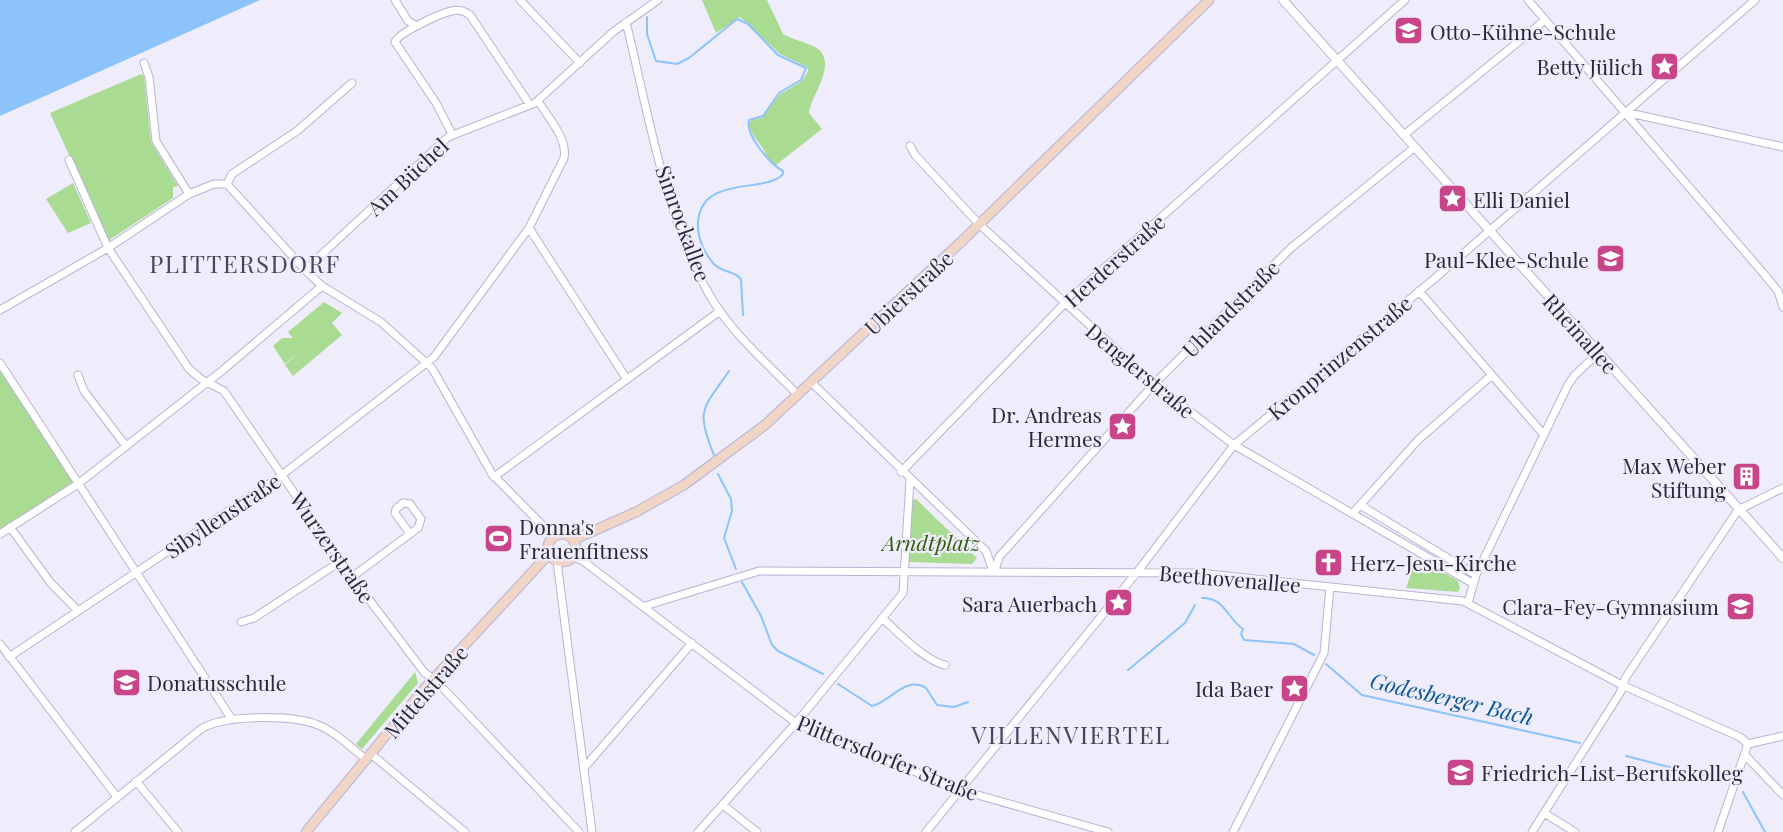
<svg xmlns="http://www.w3.org/2000/svg" width="1783" height="832" font-family="'Playfair Display',serif">
<style>
.green{fill:#aadb93}
.water{fill:#8cc3fb}
.lines{fill:none;stroke-linecap:round;stroke-linejoin:round}
.stream{stroke:#8cc3fb;stroke-width:2}
.minor-casing{stroke:#b7b3d4;stroke-width:9}
.tertiary-casing{stroke:#b7b3d4;stroke-width:10}
.secondary-casing{stroke:#b7b3d4;stroke-width:11}
.minor{stroke:#fff;stroke-width:7}
.tertiary{stroke:#fff;stroke-width:8}
.secondary{stroke:#f1d6c8;stroke-width:9}
.labels{text-anchor:middle;dominant-baseline:central;stroke-width:4.5;stroke-linejoin:round;paint-order:stroke}
.poi-label{font-size:21px;fill:#2a2835;stroke:#efedfb;text-anchor:end}
.street-label{font-size:21px;fill:#2a2835;stroke:#efedfb}
.park-label{font-size:21px;font-style:italic;fill:#2d5e08;stroke:#efedfb}
.water-label{font-size:22px;font-style:italic;fill:#085896;stroke:#efedfb}
.quarter-label{font-size:24px;letter-spacing:1.5px;fill:#484460;stroke:#efedfb}
</style>
<rect width="100%" height="100%" fill="#efedfb"/>
<!-- green -->
<path class="green" d="M702 0H767L783 34C794 40 805 42 815 47 840 62 811 94 809 113L822 129 776 165 767 159C765 146 752 138 748 124L752 120 762 118 779 95 802 81 808 71 807 67 780 54 740 17 716 33Z
M141 74 144 76 151 142 178 186 173 187V198L108 241 50 113Z
M73 183 91 223 68 233 46 199Z
M324 302 342 313 332 323 342 335 293 376 285 365 302 349 285 364 273 346 282 338H293L288 332Z
M0 367 73 482 0 530Z
M916 499 977 558 972 564 908 562 913 500Z
M1417 557 1458 581 1460 588 1458 592 1406 588Z
M415 672 418 683 362 749 356 744Z"/>
<!-- water -->
<path class="water" d="M0 0H260L0 116Z"/>
<g class="lines">
<!-- stream -->
<path class="stream" d="M647 17V34L656 61 677 64 689 58 737 19 748 24 778 55 806 68 801 80 779 93 763 116 749 120C745 135 770 164 783 171V174C766 194 702 174 698 222 697 237 704 253 714 264 722 273 734 270 741 279L743 315
M714 455C695 409 703 409 729 371
M718 474 731 499 732 511 724 538 736 569
M742 582 761 616 772 645 778 651 823 674
M1202 598C1224 597 1227 618 1243 629L1241 634 1244 640 1294 644 1314 655
M1326 664 1362 695 1580 743
M1128 670 1185 623 1195 605
M838 684 872 706C890 702 906 675 926 688L937 705 954 707 968 702
M1626 756 1677 769
M1704 775 1727 782
M1743 792 1765 832"/>
<defs>
<path id="minor" d="M395 0 408 21 415 25
M520 0 580 63
M1528 0 1764 274 1778 291 1783 307
M626 22C648 110 666 227 715 304 737 338 770 366 798 395
M144 63 149 77 156 141 189 194
M1625 112 1783 147
M452 134 436 103 395 42C398 33 441 13 452 11 458 9 464 11 470 15L530 105
M1404 135 1545 20
M910 146 915 155 979 224 1154 384 1234 445 1472 583
M69 160 108 248 189 369 201 379 224 391 352 577 424 672 441 686 579 832
M227 184 232 174 297 131 352 83
M529 228 626 378
M305 270 448 137 535 103 613 32 658 0
M1419 291 1544 435
M0 310 108 248 189 194 214 184H227L305 270 322 286 381 322 432 368 492 474 554 537
M0 363 231 718
M78 375 84 391 126 446
M812 383 986 551 993 571
M901 472 1065 303 1405 0
M494 477 720 311
M1360 505 1476 575
M1353 513 1418 440 1492 375
M10 527 50 582 78 611
M0 534 78 484 223 370 322 286
M573 557 583 561 796 723 960 790 1108 832
M557 562 592 832
M995 570 999 557 1154 384 1291 248 1415 147
M352 577 418 528 421 519 410 504 403 503 396 509 395 513 410 534
M1468 603 1476 575 1568 385 1574 376 1598 353
M645 606 759 571 1199 573 1463 601 1624 686 1740 737 1748 744
M882 618C898 632 925 661 945 665
M241 622 254 618 341 561
M0 644 117 797
M9 657 278 478 434 357 529 228 564 158C568 139 548 117 538 101
M1748 744 1783 736
M371 754 465 832
M1745 755 1783 795
M584 768 692 643
M136 781 178 832
M723 805 757 832
M1544 813 1575 832
M75 832 201 729C224 714 293 715 318 725 336 732 351 748 367 760
M698 832 796 723 903 593 910 480
M926 832 1138 571 1234 445 1434 279 1755 0
M1233 832 1324 653 1330 587
M1532 832 1620 693 1626 677 1738 510 1783 488
M1718 832 1748 744"/>
<path id="tertiary" d="M1283 0 1783 558"/>
<path id="secondary" d="M548 548a14 14 0 1 1 28 0a14 14 0 1 1-28 0Z
M573 540 636 512 684 485 765 425 963 240 1209 0
M306 832 424 689 549 554"/>
</defs>
<!-- minor casing -->
<use href="#minor" class="minor-casing"/>
<!-- tertiary casing -->
<use href="#tertiary" class="tertiary-casing"/>
<!-- secondary casing -->
<use href="#secondary" class="secondary-casing"/>
<!-- minor -->
<use href="#minor" class="minor"/>
<!-- tertiary -->
<use href="#tertiary" class="tertiary"/>
<!-- secondary -->
<use href="#secondary" class="secondary"/>
</g>
<!-- icons -->
<defs>
<symbol id="school-square" viewBox="-11 -11 22 22"><rect x="-9" y="-9" width="18" height="18" rx="4" fill="#c9458a" stroke="#efedfb"/><path d="M0-5L7-2L0 1L-7-2ZM-4 1L0 2.5L4 1V4Q0 6-4 4Z" fill="#fff"/></symbol>
<symbol id="sight-square" viewBox="-11 -11 22 22"><rect x="-9" y="-9" width="18" height="18" rx="4" fill="#c9458a" stroke="#efedfb"/><path d="M0-6L1.8-2.2L6-1.7L2.9 1.2L3.7 5.4L0 3.3L-3.7 5.4L-2.9 1.2L-6-1.7L-1.8-2.2Z" fill="#fff"/></symbol>
<symbol id="building-square" viewBox="-11 -11 22 22"><rect x="-9" y="-9" width="18" height="18" rx="4" fill="#c9458a" stroke="#efedfb"/><path d="M-4-6H4V6H1V3H-1V6H-4ZM-2.5-4.3h1.7v1.8h-1.7ZM.8-4.3h1.7v1.8H.8ZM-2.5-1h1.7V.8h-1.7ZM.8-1h1.7V.8H.8Z" fill="#fff"/></symbol>
<symbol id="stadium-square" viewBox="-11 -11 22 22"><rect x="-9" y="-9" width="18" height="18" rx="4" fill="#c9458a" stroke="#efedfb"/><path d="M0-5a6.5 5 0 1 0 0 10a6.5 5 0 1 0 0-10ZM-3.5-1.8h7v3.6h-7Z" fill="#fff"/></symbol>
<symbol id="church-square" viewBox="-11 -11 22 22"><rect x="-9" y="-9" width="18" height="18" rx="4" fill="#c9458a" stroke="#efedfb"/><path d="M-1.2-6h2.4v3.5h3.3v2.4h-3.3V6h-2.4V-.1h-3.3v-2.4h3.3Z" fill="#fff"/></symbol>
</defs>
<g fill-rule="evenodd">
<use href="#school-square" x="1392" y="14" width="33" height="33"/>
<use href="#sight-square" x="1648" y="50" width="33" height="33"/>
<use href="#sight-square" x="1436" y="182" width="33" height="33"/>
<use href="#school-square" x="1594" y="242" width="33" height="33"/>
<use href="#sight-square" x="1106" y="410" width="33" height="33"/>
<use href="#building-square" x="1730" y="460" width="33" height="33"/>
<use href="#stadium-square" x="482" y="522" width="33" height="33"/>
<use href="#church-square" x="1312" y="546" width="33" height="33"/>
<use href="#sight-square" x="1102" y="586" width="33" height="33"/>
<use href="#school-square" x="1724" y="590" width="33" height="33"/>
<use href="#school-square" x="110" y="666" width="33" height="33"/>
<use href="#sight-square" x="1278" y="672" width="33" height="33"/>
<use href="#school-square" x="1444" y="756" width="33" height="33"/>
</g>
<g class="labels">
<!-- poi labels -->
<g class="poi-label">
<text x="1430" y="31" text-anchor="start">Otto-Kühne-Schule</text>
<text x="1643" y="66">Betty Jülich</text>
<text x="1473" y="199" text-anchor="start">Elli Daniel</text>
<text x="1589" y="259">Paul-Klee-Schule</text>
<text x="1102" y="414">Dr. Andreas<tspan x="1102" dy="24">Hermes</tspan></text>
<text x="1726" y="465">Max Weber<tspan x="1726" dy="24">Stiftung</tspan></text>
<text x="519" y="526" text-anchor="start">Donna's<tspan x="519" dy="24">Frauenfitness</tspan></text>
<text x="1350" y="562" text-anchor="start">Herz-Jesu-Kirche</text>
<text x="1097" y="603">Sara Auerbach</text>
<text x="1719" y="606">Clara-Fey-Gymnasium</text>
<text x="147" y="682" text-anchor="start">Donatusschule</text>
<text x="1273" y="688">Ida Baer</text>
<text x="1481" y="772" text-anchor="start">Friedrich-List-Berufskolleg</text>
</g>
<!-- street labels -->
<g class="street-label">
<text transform="translate(407 176) rotate(-43)">Am Büchel</text>
<text transform="translate(684 223) rotate(70)">Simrockallee</text>
<text transform="translate(1114 260) rotate(-42)">Herderstraße</text>
<text transform="translate(908 292) rotate(-43)">Ubierstraße</text>
<text transform="translate(1230 308) rotate(-45)">Uhlandstraße</text>
<text transform="translate(1581 333) rotate(48)">Rheinallee</text>
<text transform="translate(1339 357) rotate(-40)">Kronprinzenstraße</text>
<text transform="translate(1141 370) rotate(40)">Denglerstraße</text>
<text transform="translate(222 515) rotate(-34)">Sibyllenstraße</text>
<text transform="translate(333 547) rotate(55)">Wurzerstraße</text>
<text transform="translate(1230 578) rotate(5)">Beethovenallee</text>
<text transform="translate(425 691) rotate(-49)">Mittelstraße</text>
<text transform="translate(888 757) rotate(22)">Plittersdorfer Straße</text>
</g>
<!-- park labels -->
<g class="park-label">
<text x="931" y="542">Arndtplatz</text>
</g>
<!-- water labels -->
<g class="water-label">
<text transform="translate(1452 698) rotate(13)">Godesberger Bach</text>
</g>
<!-- quarter labels -->
<g class="quarter-label">
<text x="245" y="263">PLITTERSDORF</text>
<text x="1071" y="734">VILLENVIERTEL</text>
</g>
</g>
</svg>
